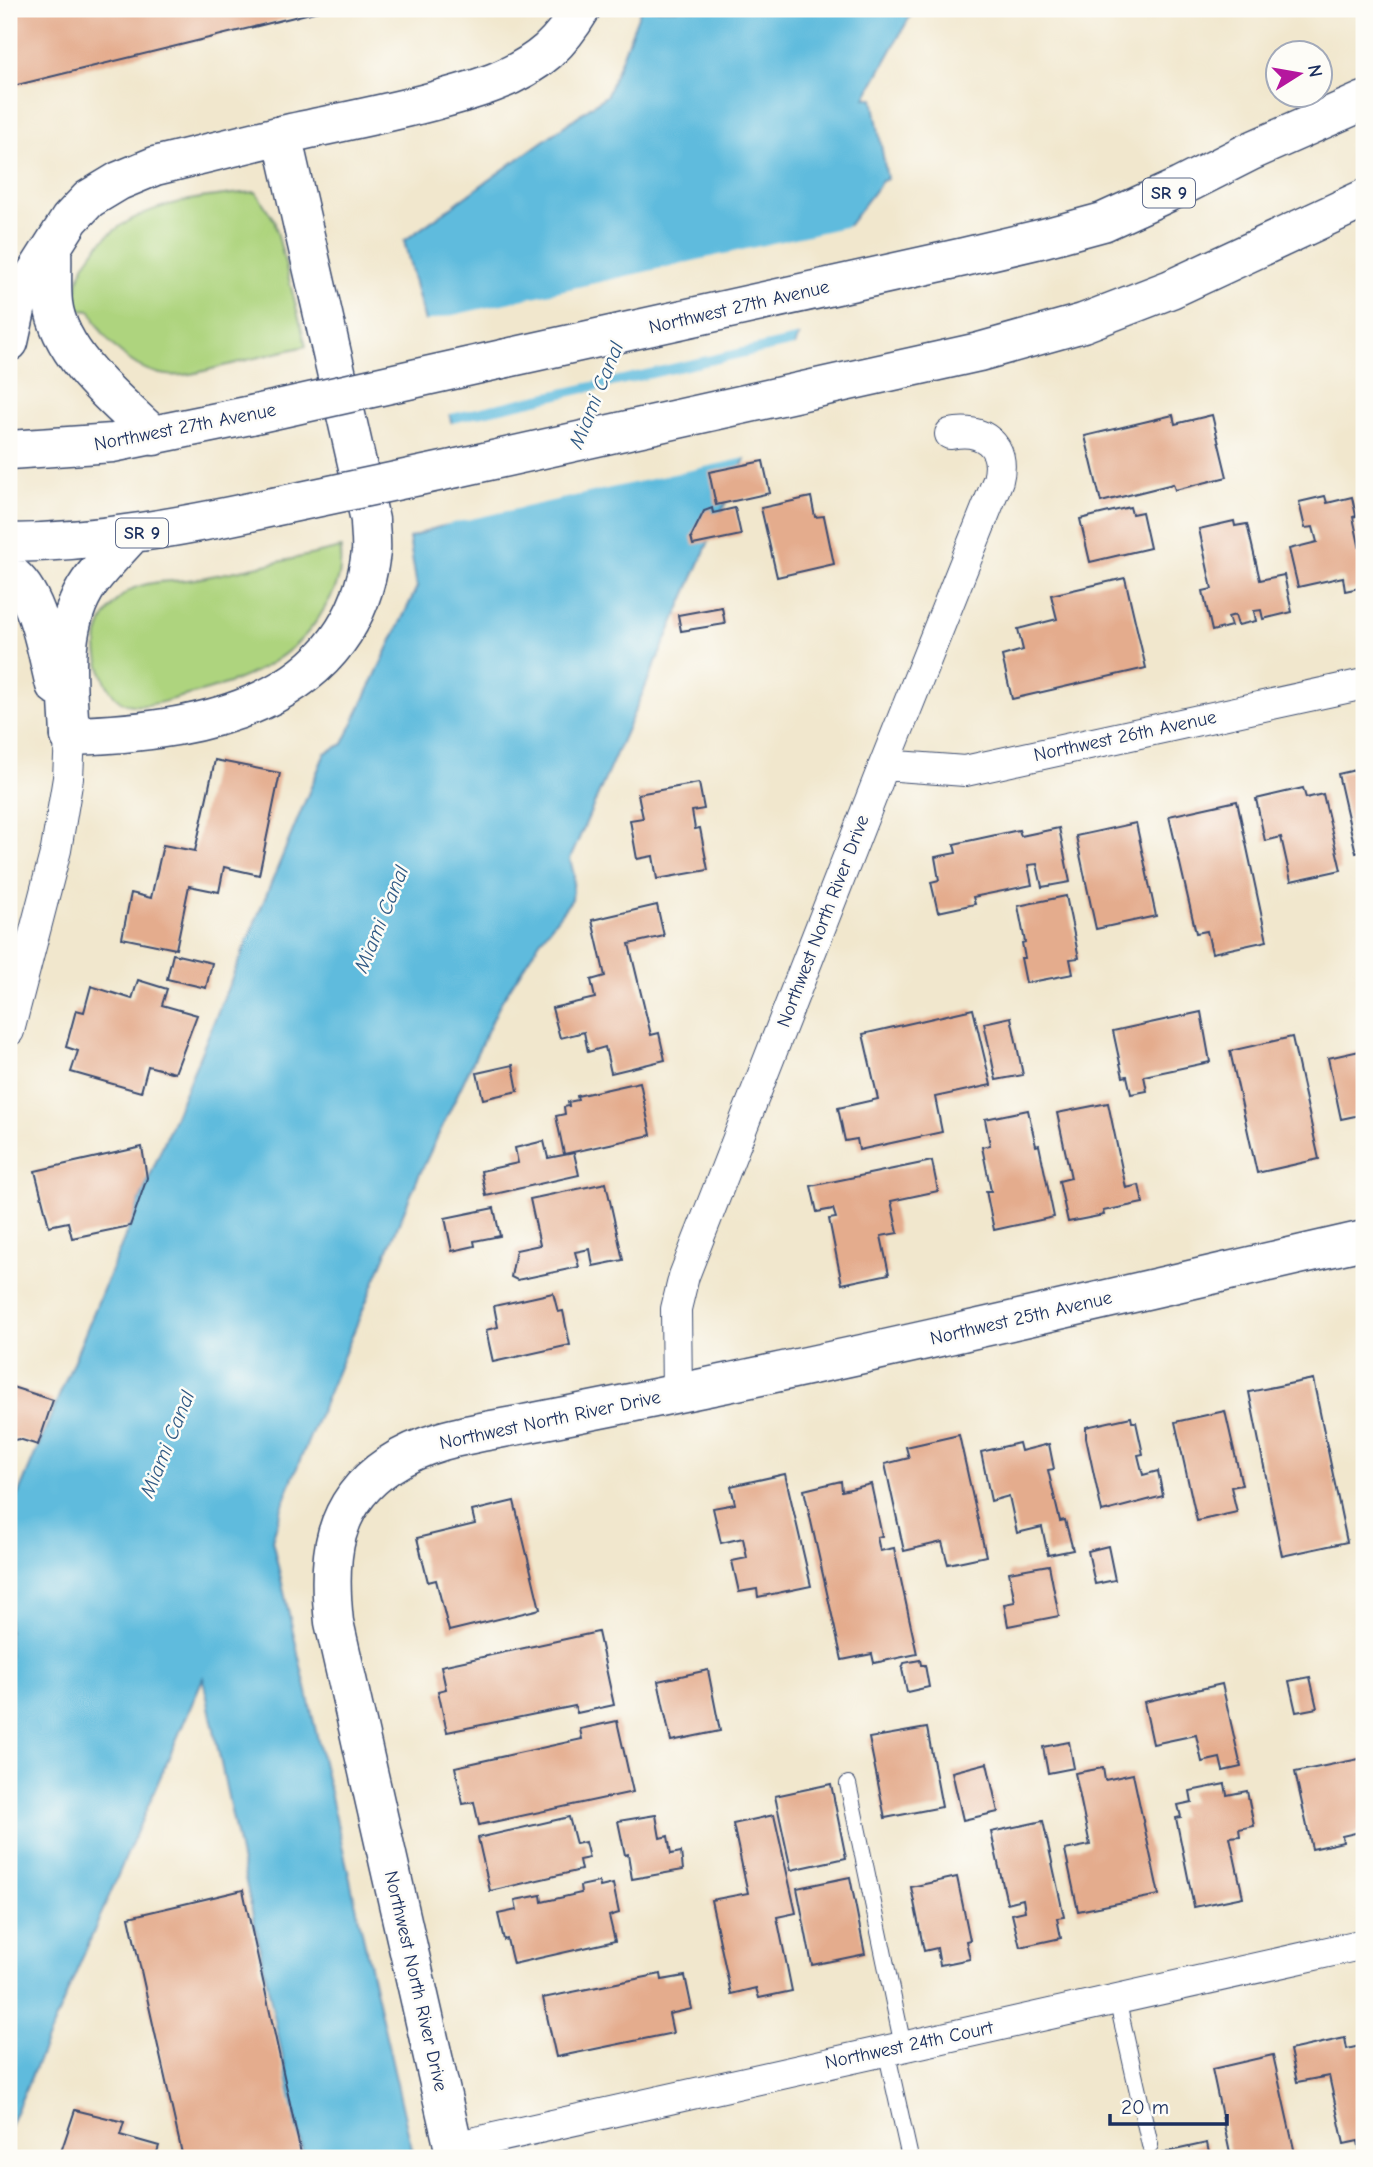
<svg xmlns="http://www.w3.org/2000/svg" width="1373" height="2167" font-family="'Comic Neue',sans-serif">
<style>
.green{fill:#aed47e;stroke:#64826e;stroke-width:2}
.water{fill:#5fbbdd;stroke:#3d759e;stroke-width:2}
.pier{fill:#f1e7cd}
.building{fill:#e4ac8d}
.lines{fill:none;stroke-linecap:round;stroke-linejoin:round}
.lane-casing{stroke:#3b4b6f;stroke-width:18}
.street-casing{stroke:#3b4b6f;stroke-width:32}
.secondary-casing{stroke:#3b4b6f;stroke-width:41}
.highway-casing{stroke:#3b4b6f;stroke-width:41}
.lane{stroke:#fff;stroke-width:16}
.street{stroke:#fff;stroke-width:30}
.secondary{stroke:#fff;stroke-width:38}
.highway{stroke:#fff;stroke-width:38}
.highway-bridge-casing{stroke:#3b4b6f;stroke-width:41;stroke-linecap:butt}
.highway-bridge{stroke:#fff;stroke-width:38}
.labels{text-anchor:middle;dominant-baseline:central;stroke-width:5;stroke-linejoin:round;paint-order:stroke}
.shield{fill:#fdfcf7;stroke:#5f6c8c;stroke-width:2}
.shield-label{font-size:18px;font-weight:bold;fill:#1b2f5e}
.street-label{font-size:19px;fill:#1b2f5e;stroke:#fdfcf7}
.water-label{font-size:21px;font-style:italic;fill:#2f5984;stroke:#fdfcf7}
</style>
<rect width="100%" height="100%" fill="#fdfcf7"/>
<filter id="ink" filterUnits="userSpaceOnUse"><feTurbulence type="fractalNoise" baseFrequency=".0143" numOctaves="2"/><feDisplacementMap in="SourceGraphic" scale="14" xChannelSelector="R" yChannelSelector="G"/><feConvolveMatrix kernelMatrix="1 2 1 2 8 2 1 2 1" color-interpolation-filters="sRGB"/></filter>
<filter id="wash" filterUnits="userSpaceOnUse"><feTurbulence type="fractalNoise" baseFrequency=".00686" numOctaves="4" result="noise"/><feDisplacementMap in="SourceGraphic" scale="28" xChannelSelector="R" yChannelSelector="G"/><feGaussianBlur stdDeviation="1.57" result="paint"/><feColorMatrix in="noise" values="0 0 0 0 0 0 0 0 0 0 0 0 0 0 0 0 0 1.4 0 .05"/><feComposite in="paint" operator="in"/></filter>
<g filter="url(#wash)">
<rect width="100%" height="100%" fill="#f1e7cd"/>
<!-- green -->
<path class="green" d="M256 192 274 220 306 346C280 352 254 358 228 365 206 370 182 379 160 374 128 367 102 339 91 311L78 310C78 303 77 296 77 289 78 277 84 264 91 255 125 204 200 196 256 192Z
M341 548C340 559 341 570 338 580 336 590 329 600 324 609 295 661 240 683 185 696 167 700 145 709 127 704 105 697 94 656 98 635 102 617 116 598 132 589 151 580 175 582 195 579 244 570 293 559 341 548Z"/>
<!-- water -->
<path class="water" d="M641 9H914L865 98H873L887 179 882 181 845 230 570 859 574 875 572 899 542 938 501 1002 417 1180 288 1489 272 1540 414 2158H304L203 1678 9 2128V1517L325 753 343 744 417 587 409 538 475 513 404 241 607 95Z"/>
<!-- pier -->
<path class="pier" d="M853 225 848 232 804 334 446 415 422 322Z
M799 345 750 457 417 531 471 511 448 424Z"/>
<g id="blocks">
<!-- building -->
<path class="building" d="M9 9H323V10L9 87Z
M1173 415 1175 424 1212 415 1227 477 1175 490 1173 484 1101 502 1085 436Z
M763 461 770 493 716 505 709 472Z
M1325 496 1327 503 1352 497 1356 516 1353 517 1364 568V587L1345 591 1343 577 1298 587 1289 549 1317 542 1313 527 1305 528 1299 502Z
M811 497 815 517 824 516 834 564 777 577 761 508Z
M1130 507 1132 514 1142 512 1150 548 1090 562 1080 519Z
M712 508 713 513 735 508 741 535 693 545 691 537 704 511Z
M1234 521 1235 526 1247 524 1260 580 1284 575 1292 612 1263 619 1261 610 1254 611 1256 621 1238 625 1235 615 1228 617 1231 626 1212 631 1203 591 1212 589 1199 529Z
M1125 578 1146 668 1012 699 1002 656 1023 650 1018 629 1057 619 1051 595Z
M722 607 725 624 681 631 678 615Z
M215 760 280 773 259 875 224 867 219 892 189 886 176 949 122 938 131 893 151 898 163 845 195 851Z
M1364 768V865H1363L1360 852 1356 853 1338 774Z
M699 783 704 809 692 811 695 829 700 828 708 870 657 879 653 856 637 859 630 820 643 818 638 794Z
M1303 788 1306 798 1323 794 1341 870 1291 881 1281 837 1265 841 1256 799Z
M1237 801 1267 941 1212 953 1207 931 1196 933 1169 816Z
M1136 823 1156 916 1096 929 1076 836Z
M1059 828 1070 882 1042 887 1037 864 1028 865 1032 885 973 897 975 904 938 912 931 882 939 880 935 857 956 853 954 844 1019 830 1021 836Z
M1066 896 1079 958 1070 959 1073 974 1026 983 1021 958H1025L1022 943 1025 942 1018 906Z
M657 905 664 936 629 944 651 1035 659 1033 665 1060 611 1073 605 1047 588 1052 584 1032 560 1038 552 1008 595 998 591 980 605 976 592 920Z
M173 954 212 963 206 988 167 979Z
M138 980 167 989 162 1005 197 1015 175 1073 148 1066 141 1092 71 1072 78 1051 66 1047 76 1010 84 1012 91 986 132 999Z
M973 1009 991 1085 935 1097 942 1132 859 1150 857 1139 845 1141 838 1108 878 1099 863 1034Z
M1201 1012 1210 1062 1144 1076 1147 1091 1131 1094 1127 1076 1123 1077 1113 1031Z
M1011 1017 1023 1075 996 1080 984 1023Z
M1292 1037 1319 1159 1257 1173 1230 1051Z
M1364 1050V1127H1363L1360 1115 1341 1119 1328 1058Z
M513 1065 518 1091 483 1099 477 1073Z
M640 1082 651 1135 564 1154 556 1116 565 1114 564 1107 569 1106 568 1102 578 1100 577 1096Z
M1108 1103 1126 1188 1139 1185 1143 1203 1103 1211 1104 1215 1068 1222 1059 1181 1071 1178 1057 1113Z
M1028 1110 1036 1146 1039 1145 1054 1217 994 1230 986 1191H991L982 1147 990 1145 985 1119Z
M544 1141 548 1158 574 1153 579 1175 486 1196 481 1171 518 1163 515 1148Z
M142 1147 147 1178 130 1226 72 1238 68 1222 49 1226 35 1171Z
M932 1161 938 1191 891 1201 898 1233 881 1236 889 1274 842 1284 829 1219 836 1218 833 1209 817 1212 811 1186Z
M606 1183 623 1260 593 1266 590 1249 575 1252 579 1267 517 1280 511 1277 516 1250 540 1245 530 1199Z
M494 1208 500 1236 474 1241 475 1246 452 1251 445 1218Z
M553 1293 558 1312 563 1311 570 1345 493 1362 486 1330 498 1327 494 1306Z
M1313 1379 1347 1542 1282 1556 1249 1392Z
M9 1386 53 1400 38 1445 19 1439 9 1441Z
M1225 1411 1242 1485 1231 1487 1237 1512 1197 1521 1175 1422Z
M1131 1417 1132 1422H1136L1143 1454 1138 1455 1143 1475 1158 1471 1163 1496 1102 1512 1086 1438V1427Z
M959 1435 986 1556 948 1564 942 1542 904 1551 885 1464 909 1458 906 1447Z
M1019 1443 1021 1451 1049 1444 1054 1469 1048 1470 1060 1521 1065 1520 1073 1550 1048 1555 1042 1527 1017 1533 1009 1496 991 1501 981 1452Z
M785 1474 811 1586 758 1597 757 1589 739 1592 732 1561 747 1558 743 1538 721 1543 713 1508 735 1504 731 1486Z
M841 1481 842 1491 871 1484 882 1536 877 1537 880 1551 894 1548 917 1654 874 1663 872 1654 842 1660 804 1490Z
M514 1501 540 1609 449 1631 436 1580 428 1582 417 1538 475 1524 472 1511Z
M1108 1546 1115 1580 1095 1584 1088 1551Z
M1049 1565 1059 1616 1008 1626 1004 1604 1015 1602 1009 1572Z
M598 1632 614 1705 577 1713 575 1706 447 1732 438 1691 446 1689 441 1666Z
M920 1660 921 1665H925L929 1687 907 1692 902 1669 904 1663Z
M708 1670 720 1731 671 1741 658 1681Z
M1310 1677 1317 1708 1296 1712 1289 1681Z
M1222 1684 1241 1767 1223 1771 1220 1758 1202 1762 1196 1735 1153 1744 1144 1702Z
M617 1721 633 1792 479 1825 474 1802 463 1804 455 1767 582 1739 580 1729Z
M927 1728 942 1807 885 1818 869 1738Z
M1069 1742 1074 1768 1048 1773 1043 1747Z
M1364 1758V1831L1342 1836 1343 1842 1312 1849 1295 1772Z
M987 1763 998 1812 963 1820 952 1772Z
M1103 1768 1105 1780 1133 1774 1159 1895 1078 1911 1065 1850 1090 1845 1075 1773Z
M831 1784 846 1858 791 1870 775 1796Z
M1225 1784 1227 1795 1247 1791 1254 1826 1239 1829 1240 1836 1230 1837 1243 1897 1194 1907 1176 1818 1181 1817 1178 1805 1192 1802 1190 1791Z
M656 1815 660 1838 668 1836 671 1854 681 1852 683 1870 632 1879 628 1854 625 1855 618 1821Z
M774 1815 796 1913 777 1917 792 1991 759 1998 756 1988 731 1994 711 1900 748 1893 733 1824Z
M569 1817 576 1844 585 1842 589 1858 579 1860 581 1870 490 1891 478 1838Z
M1043 1821 1064 1917 1057 1918 1061 1938 1020 1947 1012 1914 1025 1911 1023 1899 1007 1903 991 1832Z
M850 1877 865 1954 812 1965 797 1888Z
M957 1877 970 1940 966 1941 970 1959 940 1965 937 1948 924 1951 911 1887Z
M599 1882 600 1887 613 1884 619 1913 609 1916 615 1941 513 1964 507 1939 504 1940 498 1914 517 1910 515 1900 541 1895 542 1902 581 1893 580 1886Z
M243 1890 302 2158H183L129 1917Z
M661 1974 662 1980 685 1976 692 2009 669 2014 673 2033 556 2057 543 1998Z
M1345 2038 1347 2049 1364 2045V2151L1360 2152 1358 2141 1344 2144 1329 2076 1297 2082 1290 2050Z
M1273 2055 1296 2158H1231L1212 2069Z
M75 2110 124 2122 120 2135 159 2146 155 2158H59Z
M1207 2143 1210 2158H1143V2157Z"/>
</g>
</g>
<g filter="url(#ink)">
<use href="#blocks" fill-opacity="0" stroke="#3b4b6f" stroke-width="2"/>
<g class="lines">
<defs>
<path id="lane" d="M848 1784 903 2046
M1117 1999 1150 2145
M886 2050 910 2158"/>
<path id="street" d="M884 765 965 771 1364 684
M9 1031 56 850 68 778 70 736
M677 1394 676 1309 684 1276 884 765 998 480C1007 445 982 427 950 434
M454 2147 1364 1944"/>
<path id="secondary" d="M70 736C197 733 352 706 371 552 372 542 370 530 370 520L282 135C331 124 381 115 430 102 471 91 515 80 548 51 561 39 572 24 581 9
M456 2158 334 1622C327 1558 331 1504 389 1465 428 1438 479 1433 524 1424 580 1413 637 1402 693 1390 917 1344 1141 1291 1364 1240"/>
<path id="highway" d="M52 248C53 266 51 285 53 303 59 355 118 402 154 436
M9 342 18 301 70 219 89 199 119 181 155 166 282 135
M507 358 964 257 1040 239 1103 222 1180 187 1251 151 1364 101
M9 450 113 443 251 415
M457 468 979 352 1083 323 1171 289 1364 199
M9 543C99 542 186 526 273 507
M9 573C39 594 46 651 55 685
M70 736C68 685 58 628 89 583 101 566 118 550 132 534"/>
</defs>
<!-- lane casing -->
<use href="#lane" class="lane-casing"/>
<!-- street casing -->
<use href="#street" class="street-casing"/>
<!-- secondary casing -->
<use href="#secondary" class="secondary-casing"/>
<!-- highway casing -->
<use href="#highway" class="highway-casing"/>
<!-- lane -->
<use href="#lane" class="lane"/>
<!-- street -->
<use href="#street" class="street"/>
<!-- secondary -->
<use href="#secondary" class="secondary"/>
<!-- highway -->
<use href="#highway" class="highway"/>
<defs>
<path id="highway-bridge" d="M251 415 507 358
M273 507 457 468"/>
</defs>
<!-- highway-bridge casing -->
<use href="#highway-bridge" class="highway-bridge-casing"/>
<!-- highway-bridge -->
<use href="#highway-bridge" class="highway-bridge"/>
</g>
</g>
<g class="labels">
<!-- shield labels -->
<g class="shield">
<rect x="1143" y="178.5" width="52" height="29" rx="5"/>
<rect x="116" y="518.5" width="52" height="29" rx="5"/>
</g>
<g class="shield-label">
<text x="1169" y="193">SR 9</text>
<text x="142" y="533">SR 9</text>
</g>
<!-- street labels -->
<g class="street-label">
<text transform="translate(739 307) rotate(-13)">Northwest 27th Avenue</text>
<text transform="translate(185 427) rotate(-11)">Northwest 27th Avenue</text>
<text transform="translate(1125 736) rotate(-12)">Northwest 26th Avenue</text>
<text transform="translate(823 921) rotate(-69)">Northwest North River Drive</text>
<text transform="translate(1021 1318) rotate(-13)">Northwest 25th Avenue</text>
<text transform="translate(550 1420) rotate(-12)">Northwest North River Drive</text>
<text transform="translate(416 1981) rotate(77)">Northwest North River Drive</text>
<text transform="translate(909 2045) rotate(-12)">Northwest 24th Court</text>
</g>
<!-- water labels -->
<g class="water-label">
<text transform="translate(596 395) rotate(-68)">Miami Canal</text>
<text transform="translate(381 919) rotate(-68)">Miami Canal</text>
<text transform="translate(167 1444) rotate(-68)">Miami Canal</text>
</g>
</g>
<!-- margin -->
<rect width="1373" height="2167" fill="none" stroke="#fdfcf7" stroke-width="35"/>
<!-- north arrow -->
<g transform="translate(1299 74) rotate(79)"><circle r="33" fill="#fdfcf7" stroke="#a3aaba" stroke-width="2"/>
<path d="M0-5L12 26L0 18L-12 26Z" fill="#b5179e"/>
<text y="-10" font-size="19" font-weight="bold" text-anchor="middle" fill="#1b2f5e">N</text>
</g>
<!-- scale -->
<path d="M1110 2114v10h117v-10" fill="none" stroke="#1b2f5e" stroke-width="3.5"/>
<text x="1121" y="2114" font-size="21" fill="#1b2f5e" stroke="#fdfcf7" stroke-width="5" paint-order="stroke">20 m</text>
</svg>
